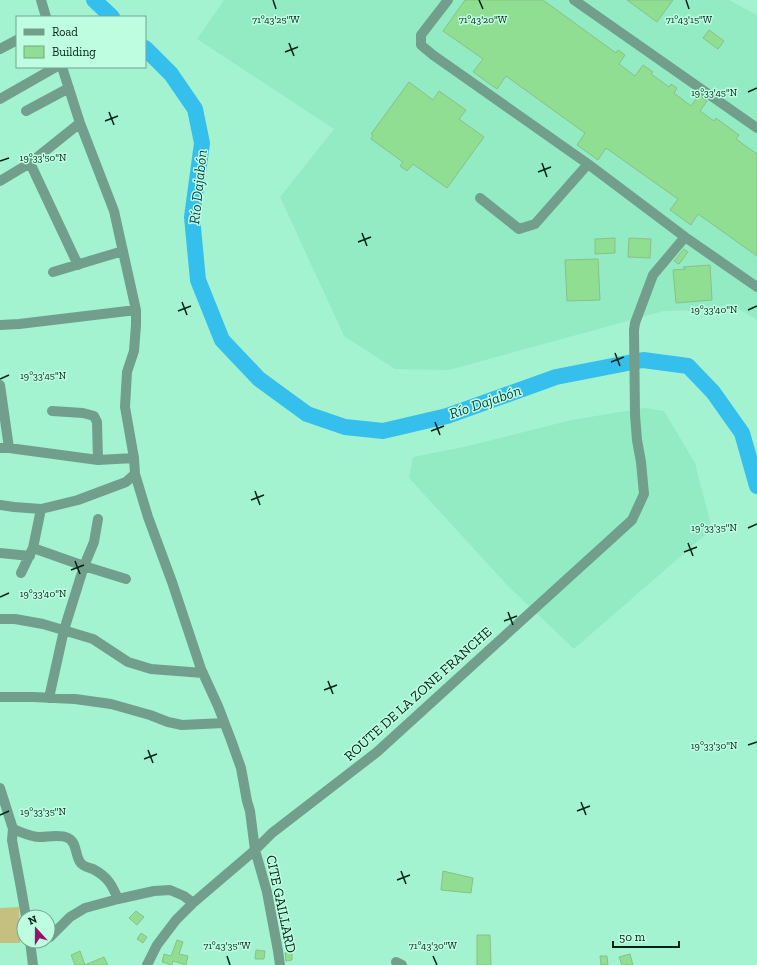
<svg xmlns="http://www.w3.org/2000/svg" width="757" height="965" font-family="'Zilla Slab',serif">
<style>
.built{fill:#93ebc4}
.green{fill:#c5c07f}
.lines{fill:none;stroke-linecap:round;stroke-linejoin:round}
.river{stroke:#35bfec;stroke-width:16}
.building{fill:#90de92;stroke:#8abf8b}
.minor{stroke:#729f8b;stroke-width:10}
.ticks{fill:none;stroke:#012216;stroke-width:1.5}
.labels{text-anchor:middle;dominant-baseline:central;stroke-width:3;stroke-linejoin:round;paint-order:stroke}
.street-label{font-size:14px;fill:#012216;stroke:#bffde0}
.water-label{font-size:15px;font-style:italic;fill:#064254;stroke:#bffde0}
.ticks-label{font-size:10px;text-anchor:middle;fill:#012216;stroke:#bffde0;stroke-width:3;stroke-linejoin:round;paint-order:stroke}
</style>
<rect width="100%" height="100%" fill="#a4f3d0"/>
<!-- built -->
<path class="built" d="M224 0H729L757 15V320L741 310 664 311 449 370 395 369 344 336 280 197 334 129 197 39Z
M645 408 664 411 695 463 712 529 574 649 507 585 409 478 413 457 468 446 571 420Z"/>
<!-- green -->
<path class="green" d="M19 907 20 943H0V908Z"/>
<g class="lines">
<!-- river -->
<path class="river" d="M94 0 112 17
M145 48 171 74 195 109 202 143 192 217 198 280 222 340 259 379 307 414 345 427 383 431 447 416 556 377 643 360 688 366 713 392 742 433 757 486"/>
</g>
<!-- building -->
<path class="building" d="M465 0H543L616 53 618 50 625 55 619 64 635 76 643 65 653 72 651 74 669 87 671 84 677 88 674 93 691 106 699 95 707 101 700 111 714 121 716 118 739 135 736 139 757 154V256L698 214 691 225 670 210 678 199 606 148 598 160 577 145 585 133 506 76 497 89 473 72 483 59 443 31Z
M627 0H673L657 22Z
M709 30 724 41 718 49 703 38Z
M409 82 433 100 439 91 466 110 459 119 484 137 447 188 413 164 407 171 400 166 403 162 371 139 373 135 371 134Z
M615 238V253L595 254V239Z
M629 238 651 239 650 258 628 257Z
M684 249 688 252 679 264 674 261Z
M598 259 600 300 567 301 565 260Z
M710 265 712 300 676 303 673 270 686 269 683 267Z
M443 871 473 878 471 893 441 890Z
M136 911 144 917 137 925 129 918Z
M141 933 147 937 143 943 137 939Z
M477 935H490L491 965H477Z
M177 940 183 942 179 954 188 956 186 965 173 961 172 965 162 962 164 954 171 956Z
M256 950 265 951 264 959H255Z
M80 951 85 965H75L71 955Z
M292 952V960L286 961 285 953Z
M630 954 633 965H622L619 957Z
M600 956H607L608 965H601Z
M104 957 108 965H85Z"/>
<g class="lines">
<!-- minor -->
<path class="minor" d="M41 0 46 17
M448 0 421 35V45L433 55 588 164 685 237 757 287
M574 0 757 128
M0 49 17 40
M0 99 56 67
M26 111 69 88
M80 123 114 211 136 310V325L134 351 127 372 125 407 134 458 135 474 148 517 172 582 201 669 218 706 231 740 241 768 247 801 250 811 255 850 267 892 278 951 280 965
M30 163 78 265
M0 181 30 163 80 123 62 67
M480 198 519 229 535 224 588 164
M53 272 123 251
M0 325 19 324 136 310
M0 385 9 448
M52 411 83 413 94 416 97 422 98 460
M0 448H9L98 460 134 458
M0 505 14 507 41 509 78 500 126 482 135 474
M33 548 84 566 126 579
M0 553 30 556
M21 573 33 548 41 509
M0 619H15L43 624 93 639 128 662 151 669 203 673
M0 697H33L75 699 111 704 150 715 168 722 182 725 224 723
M49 698 64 630 84 566 94 542 98 519
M0 788 13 829 12 840 14 851 21 888 26 917
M13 829C21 832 31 837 40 837 48 837 60 834 68 838 77 842 75 855 80 862 83 867 88 867 93 869 108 877 112 885 118 899
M48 937H50L70 917 85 908 118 899 154 891 170 890 184 896 193 903
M30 941 33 965
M396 962 402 965
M147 965 157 945 176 920 193 903 255 850 272 833 377 752 632 520 644 494 641 462 637 440 635 415 634 330 635 323 653 275 685 237"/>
</g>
<!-- ticks -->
<path class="ticks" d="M273 0 276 9M479 0 483 9M686 0 689 9M289 43 294 56M285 52 298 47M748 92 757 88M109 112 114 125M105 121 118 116M0 161 9 158M542 163 547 177M538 172 551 167M362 233 367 246M358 242 371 237M182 302 187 315M748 310 757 306M178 311 191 306M615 353 620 366M611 362 624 357M0 379 9 375M435 422 440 435M431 431 444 426M255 491 260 505M251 500 264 495M748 528 757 524M688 543 693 556M684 552 697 547M75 561 80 574M71 570 84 565M0 597 9 593M508 612 513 625M504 621 517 616M328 681 333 694M324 690 337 685M748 745 757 742M148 750 153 763M144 759 157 754M581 802 586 815M577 811 590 806M0 815 9 811M401 871 406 884M397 880 410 875M227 956 230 965M433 956 437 965"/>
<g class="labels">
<!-- street labels -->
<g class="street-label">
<text transform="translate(418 694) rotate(-42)">ROUTE DE LA ZONE FRANCHE</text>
<text transform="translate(281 904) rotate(78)">CITE GAILLARD</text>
</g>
<!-- water labels -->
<g class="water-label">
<text transform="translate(198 187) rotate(-84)">Río Dajabón</text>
<text transform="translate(485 402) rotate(-19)">Río Dajabón</text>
</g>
</g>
<g class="ticks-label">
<text x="483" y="23">71°43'20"W</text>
<text x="276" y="23">71°43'25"W</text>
<text x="689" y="23">71°43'15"W</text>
<text x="714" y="96">19°33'45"N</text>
<text x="43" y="161">19°33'50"N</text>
<text x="714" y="313">19°33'40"N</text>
<text x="43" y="379">19°33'45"N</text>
<text x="714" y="531">19°33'35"N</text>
<text x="43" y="597">19°33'40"N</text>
<text x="714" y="749">19°33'30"N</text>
<text x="43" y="815">19°33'35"N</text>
<text x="227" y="949">71°43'35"W</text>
<text x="433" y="949">71°43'30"W</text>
</g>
<!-- legend -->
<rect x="16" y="16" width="130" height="52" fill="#bffde0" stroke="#73a58f"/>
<rect x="24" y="29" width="20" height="6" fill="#729f8b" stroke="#73a58f"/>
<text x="52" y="36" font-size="12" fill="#012216">Road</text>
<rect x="24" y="46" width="20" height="12" fill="#90de92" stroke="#73a58f"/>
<text x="52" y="56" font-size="12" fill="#012216">Building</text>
<!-- north arrow -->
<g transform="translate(36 929) rotate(339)"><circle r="19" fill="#bffde0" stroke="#73a58f"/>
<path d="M0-3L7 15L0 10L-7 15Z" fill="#94126c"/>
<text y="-6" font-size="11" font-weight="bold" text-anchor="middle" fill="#012216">N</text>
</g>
<!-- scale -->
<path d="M613 941v6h66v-6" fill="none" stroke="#012216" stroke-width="2"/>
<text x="619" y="941" font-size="12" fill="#012216" stroke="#bffde0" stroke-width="3" paint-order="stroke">50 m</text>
</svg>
